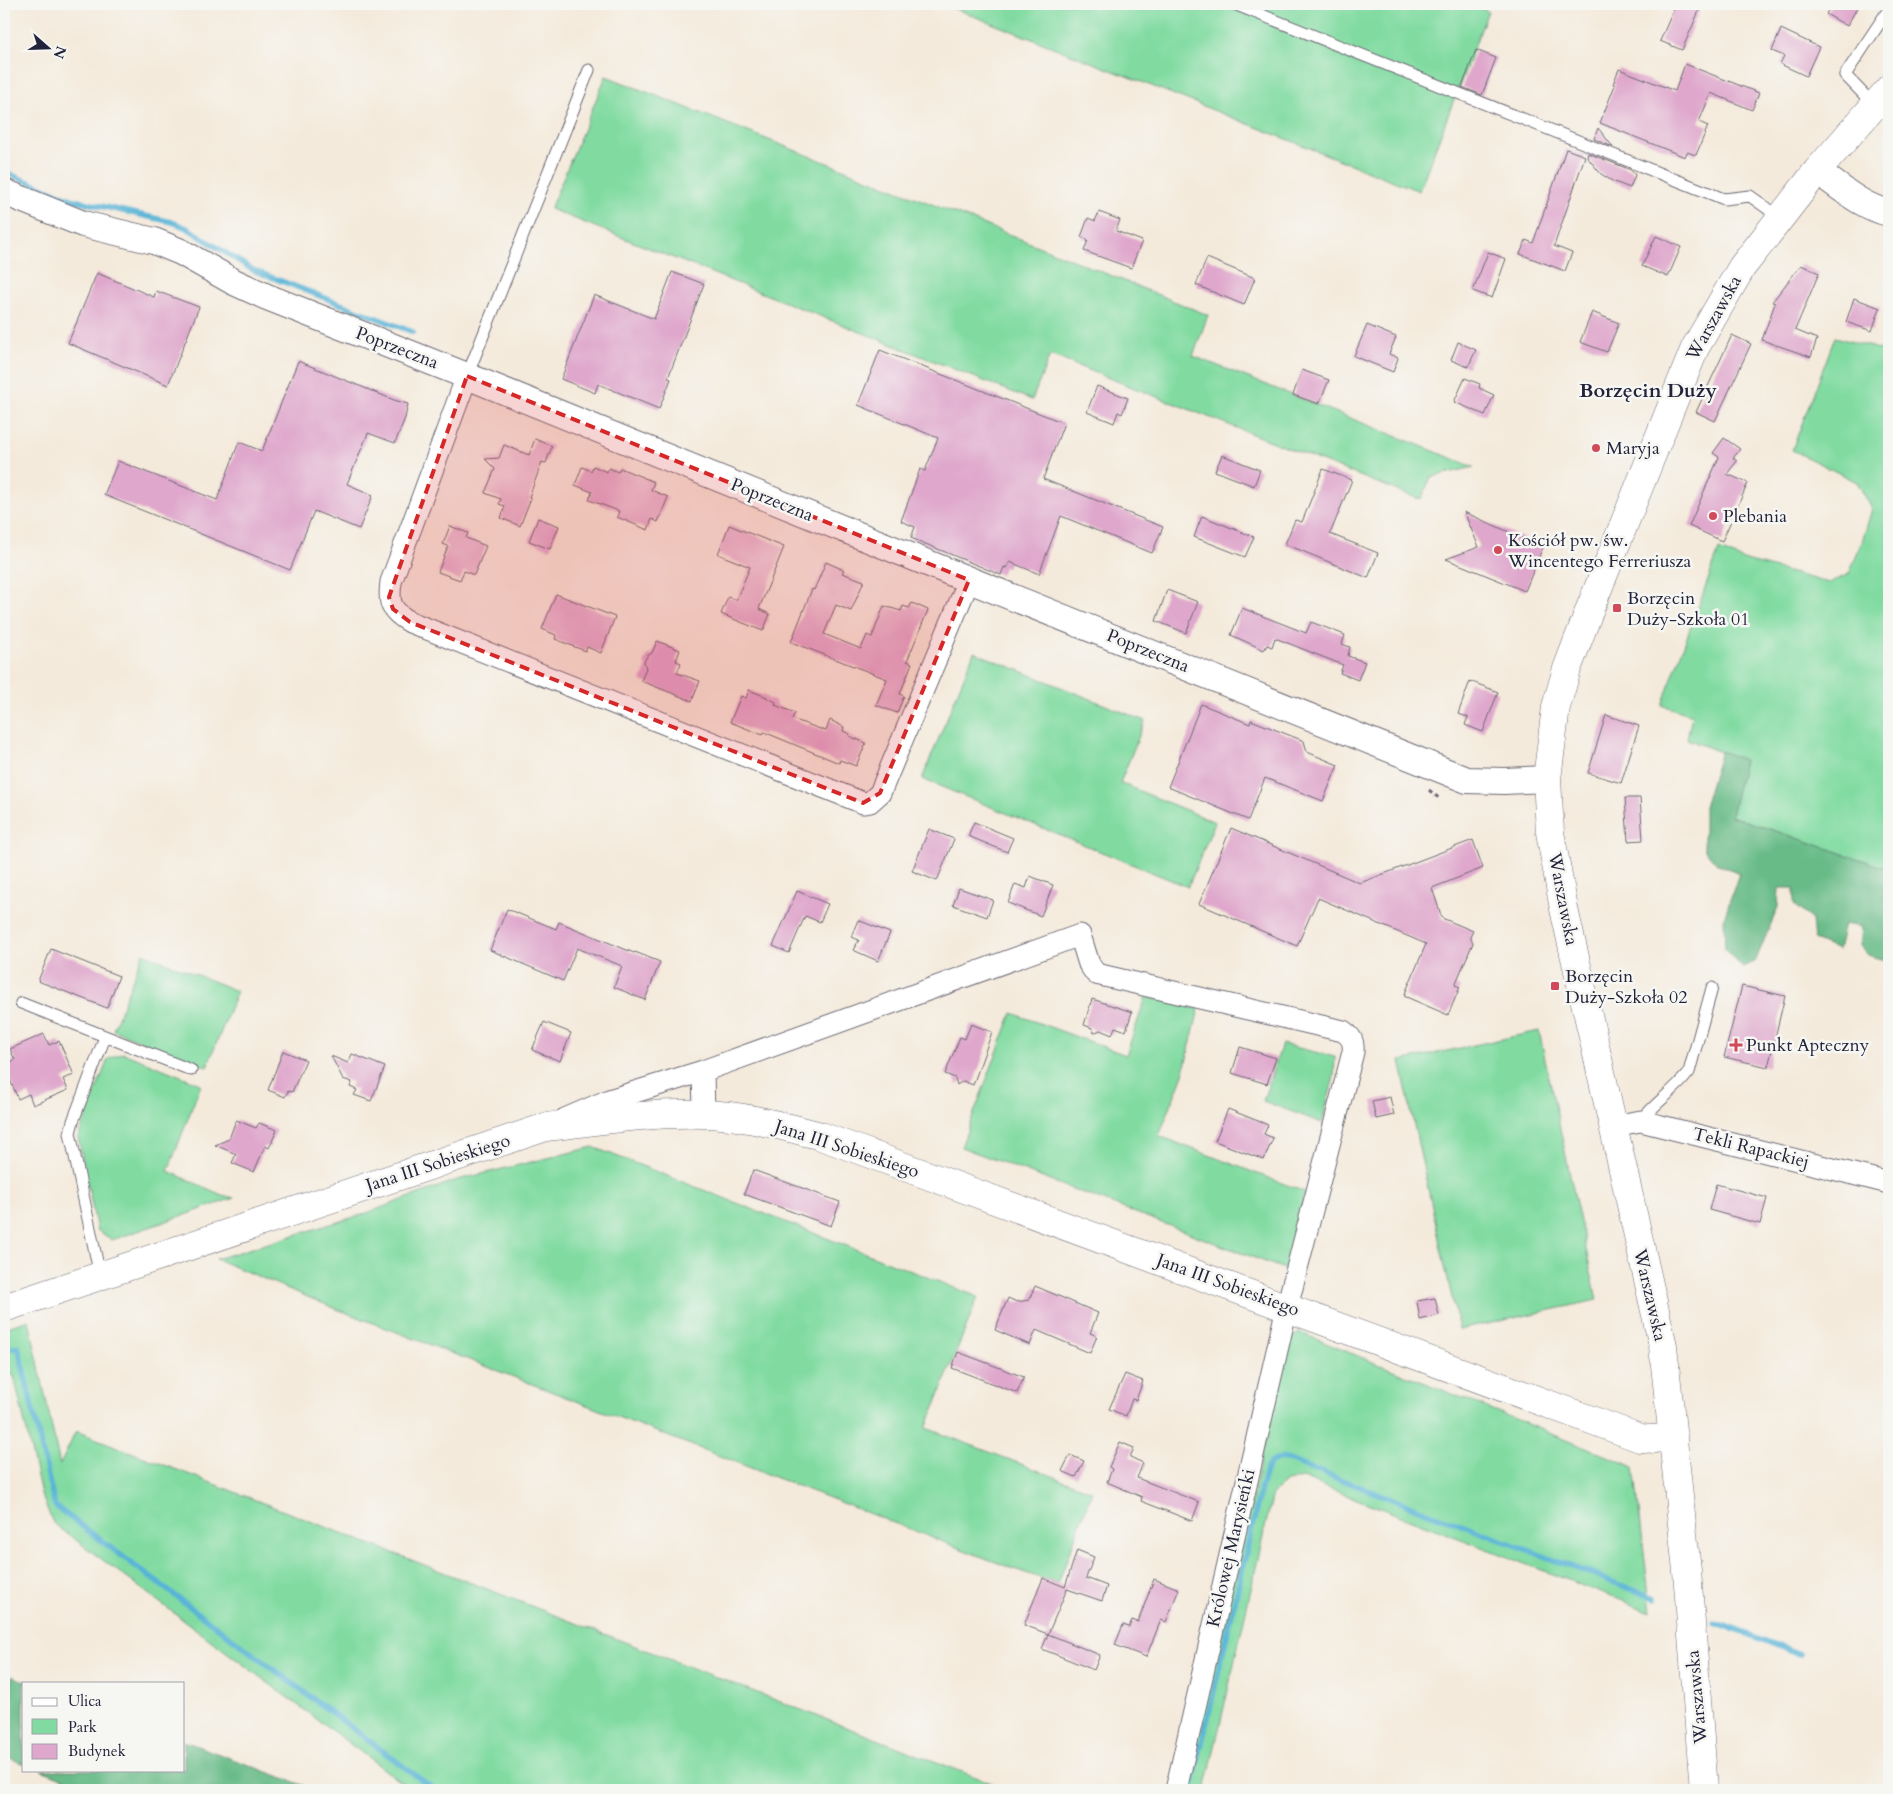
<svg xmlns="http://www.w3.org/2000/svg" width="1893" height="1794" font-family="Cardo,serif">
<style>
.green{fill:#81dba1;stroke:#527e6e}
.forest{fill:#68bb87;stroke:#456e61}
.lines{fill:none;stroke-linecap:round;stroke-linejoin:round}
.stream{stroke:#59b4d7;stroke-width:5.5}
.building{fill:#dfa7cc}
.service-casing{stroke:#6c6873;stroke-width:13}
.minor-casing{stroke:#6c6873;stroke-width:23}
.tertiary-casing{stroke:#6c6873;stroke-width:28}
.secondary-casing{stroke:#6c6873;stroke-width:29}
.path{stroke:#6c6873;stroke-width:3;stroke-dasharray:4 4;stroke-linecap:butt}
.service{stroke:#fff;stroke-width:11}
.minor{stroke:#fff;stroke-width:21}
.tertiary{stroke:#fff;stroke-width:26}
.secondary{stroke:#fff;stroke-width:28}
.marked{fill:#d62828;fill-opacity:0.2;stroke:#d62828;stroke-width:4;stroke-dasharray:10 6;stroke-linejoin:round}
.poi-dot{fill:#d1495b;stroke:#f6f6f2;stroke-width:2}
.labels{text-anchor:middle;dominant-baseline:central;stroke-width:5;stroke-linejoin:round;paint-order:stroke}
.street-label{font-size:18px;fill:#22223b;stroke:#f6f6f2}
.poi-label{font-size:18px;fill:#22223b;stroke:#f6f6f2;text-anchor:start}
.quarter-label{font-size:20px;font-weight:bold;fill:#22223b;stroke:#f6f6f2}
</style>
<rect width="100%" height="100%" fill="#f6f6f2"/>
<filter id="ink" filterUnits="userSpaceOnUse"><feTurbulence type="fractalNoise" baseFrequency=".02" numOctaves="2"/><feDisplacementMap in="SourceGraphic" scale="10" xChannelSelector="R" yChannelSelector="G"/><feConvolveMatrix kernelMatrix="1 2 1 2 8 2 1 2 1" color-interpolation-filters="sRGB"/></filter>
<filter id="wash" filterUnits="userSpaceOnUse"><feTurbulence type="fractalNoise" baseFrequency=".0096" numOctaves="4" result="noise"/><feDisplacementMap in="SourceGraphic" scale="20" xChannelSelector="R" yChannelSelector="G"/><feGaussianBlur stdDeviation="1.12" result="paint"/><feColorMatrix in="noise" values="0 0 0 0 0 0 0 0 0 0 0 0 0 0 0 0 0 1.4 0 .05"/><feComposite in="paint" operator="in"/></filter>
<g filter="url(#wash)">
<rect width="100%" height="100%" fill="#f4eadb"/>
<!-- green -->
<path class="green" d="M943 4H1470L1488 11 1419 191Z
M606 76 1013 236 1208 315 1193 356 1474 467 1431 477 1421 500 1050 355 1032 400 550 209Z
M1835 337 1889 352V869L1731 816 1744 761 1687 739 1692 715 1662 705 1719 550 1746 561 1829 583 1849 574 1862 542 1872 509 1857 482 1792 450Z
M974 652 1145 721 1120 783 1215 822 1188 887 922 779Z
M143 953 237 991 207 1067 113 1030Z
M1146 997 1199 1009 1183 1074 1159 1136 1305 1192 1288 1263 1284 1269 961 1147 1012 1013 1126 1055Z
M1539 1031 1597 1300 1459 1330 1400 1061Z
M1282 1044 1335 1057 1334 1076 1322 1123 1263 1101Z
M123 1053 201 1084 168 1171 222 1195 234 1198 112 1240 97 1230 78 1137 108 1059Z
M593 1147 978 1297 926 1428 1092 1491 1058 1584 1011 1568 334 1308 216 1259 364 1214 457 1180Z
M29 1320 60 1465 76 1431 994 1784 992 1790H412L53 1523 41 1494 14 1376 4 1372V1328Z
M1301 1333 1634 1467 1651 1612 1302 1478 1287 1481 1273 1493 1205 1790H1185L1289 1338Z"/>
<!-- forest -->
<path class="forest" d="M1721 751 1744 760 1731 816 1889 869V961L1868 955 1860 946 1862 927 1844 924 1838 950 1814 940 1812 920 1794 905V888H1779L1778 907 1755 962 1742 967 1725 950 1724 918 1739 873 1716 863 1704 849V807Z
M12 1676 29 1683H24V1764L4 1756V1715Z
M184 1741 316 1790H93L41 1770H184Z"/>
<g class="lines">
<!-- stream -->
<path class="stream" d="M4 172 74 200 172 222 187 228 253 270 413 332
M4 1351 18 1346 55 1506 435 1790
M1715 1622 1800 1654
M1191 1790 1261 1488C1265 1474 1267 1455 1286 1459L1655 1598"/>
</g>
<g id="blocks">
<!-- building -->
<path class="building" d="M1676 4H1702L1682 50 1660 41Z
M1832 4H1859L1847 26 1826 14Z
M1781 29 1819 47 1806 76 1780 64 1784 56 1772 51Z
M1476 50 1496 58 1482 95 1462 87Z
M1685 64 1759 93 1752 110 1711 93 1699 122 1708 126 1696 155 1687 152 1685 157 1600 123 1615 85 1613 84 1619 69 1675 91Z
M1598 128 1613 147 1594 139Z
M1566 149 1585 156 1554 246 1572 253 1565 271 1520 254 1526 240 1533 243Z
M1588 153 1631 170 1635 175 1630 188 1612 181 1601 174 1587 157Z
M1099 212 1120 220 1116 231 1142 241 1131 268 1084 251 1088 240 1081 237 1088 218 1095 221Z
M1656 236 1681 247 1668 277 1642 266Z
M1488 252 1506 259 1492 298 1473 291Z
M1207 258 1255 278 1244 305 1196 285Z
M1801 265 1819 273 1795 330 1817 339 1811 357 1762 340 1775 303 1772 302Z
M672 272 704 284 668 378 671 379 659 409 598 384 595 393 561 379 594 295 654 319Z
M97 273 154 297 156 291 199 307 168 385 68 343Z
M1854 298 1880 308 1872 331 1846 322Z
M1592 312 1619 323 1607 352 1580 342Z
M1367 325 1396 337 1389 354 1398 358 1393 372 1354 356Z
M1732 335 1751 344 1715 421 1696 412Z
M1458 342 1476 350 1468 367 1451 360Z
M880 350 1064 423 1043 479 1163 527 1152 553 1061 516 1039 574 1010 562 1007 568 1004 567 1001 575 911 538 915 527 901 521 919 472 920 469 925 471 938 438 858 405Z
M298 361 394 400 408 404 405 418 395 443 368 433 347 484 373 495 359 529 314 511 290 570 104 495 118 461 217 500 239 442 262 451Z
M1302 370 1329 380 1319 404 1293 395Z
M1465 378 1480 384 1479 388 1494 395 1485 415 1454 402Z
M1097 386 1128 398 1122 414 1118 412 1114 423 1087 412Z
M1724 438 1740 449 1733 458 1737 461 1727 474 1748 483 1722 541 1689 526 1719 457 1713 453Z
M535 439 552 446 546 463 542 462 529 497 531 498 520 526 501 518 505 506 499 504 501 499 485 493 495 469 485 459 499 458 504 445 529 455Z
M1222 455 1260 470 1254 486 1215 471Z
M593 466 607 472 609 468 618 472 620 468 654 482 651 490 668 497 658 522 652 519 648 530 617 517 619 511 589 500 592 492 575 485 582 467 591 471Z
M1323 469 1352 480 1330 534 1378 553 1368 578 1285 544 1295 520 1302 522Z
M1464 512 1543 547 1525 591 1446 559 1479 547Z
M1202 516 1254 537 1245 557 1194 537Z
M538 518 559 526 550 549 529 541Z
M729 525 784 547 759 609 770 614 763 631 721 614 728 597 736 600 750 567 718 554Z
M450 526 468 533 466 538 486 546 474 575 464 571 460 580 438 572 448 546 443 544Z
M826 562 844 570 842 573 864 581 851 611 836 605 824 634 861 649 867 635 872 637 884 606 901 611 903 606 909 608 912 603 928 610 907 661 912 663 900 694 904 696 897 713 876 705 887 679 791 642 812 589 814 590Z
M1167 590 1198 602 1186 633 1156 621Z
M556 594 615 617 601 653 587 647 585 651 555 639 556 635 542 629Z
M1242 608 1306 633 1311 622 1345 635 1342 644 1350 647 1348 656 1365 662 1358 680 1340 673 1343 665 1275 638 1272 647 1267 645 1264 650 1231 635Z
M657 641 680 650 676 661 681 663 677 673 700 681 692 701 641 681 646 668 644 662 647 656 652 653Z
M1470 681 1498 692 1483 732 1465 725 1468 717 1458 714Z
M749 690 767 697V698L776 702 775 705 795 713 792 719 826 731 830 720 844 727 843 731 850 734 849 736 866 743 856 766 840 760 839 763 764 732 763 735 730 722 741 696 746 698Z
M1201 704 1250 724 1251 720 1304 741 1307 752 1338 765 1323 801 1265 778 1248 820 1168 787Z
M1606 715 1639 726 1621 783 1588 773Z
M1625 798H1640L1643 840 1628 841Z
M974 822 1013 838 1007 852 968 836Z
M1231 828 1360 883 1473 840 1483 868 1432 888 1442 918 1473 931 1470 937 1473 943 1455 985 1460 987 1448 1015 1404 996 1426 944 1318 898 1297 946 1199 904Z
M929 829 954 839 937 881 912 871Z
M1030 876 1053 885 1041 916 1008 903 1015 884 1026 888Z
M959 888 993 900 987 917 953 905Z
M797 891 828 904 820 922 805 916 789 953 773 946Z
M507 909 556 929 559 922 634 953 635 952 660 962 645 1000 614 987 622 966 577 948 563 981 490 950Z
M858 920 890 933 878 961 853 950 859 940 851 937Z
M51 949 119 976 107 1008 38 981Z
M1742 986 1785 996 1768 1067 1724 1057Z
M1092 999 1132 1012 1126 1031 1115 1027 1112 1035 1100 1030 1094 1033 1092 1028 1084 1025Z
M544 1022 571 1033 560 1061 532 1050Z
M971 1024 992 1032 973 1085 963 1081 957 1085 955 1078 945 1074 960 1037 965 1039Z
M44 1034 49 1045 59 1041 74 1075 63 1079 68 1090 33 1105 29 1094 18 1099 4 1065 15 1060 10 1049Z
M1240 1047 1276 1058 1267 1084 1232 1073Z
M283 1051 306 1060 292 1092 288 1091 285 1097 268 1090Z
M352 1054 385 1067 371 1101 354 1095 357 1090 350 1087 352 1082 343 1079 331 1056 348 1063Z
M1390 1097 1394 1115 1376 1119 1372 1101Z
M1228 1109 1268 1125 1264 1134 1273 1138 1264 1160 1215 1141Z
M236 1120 256 1128 259 1123 277 1130 269 1148 265 1146 254 1172 232 1163 236 1154 215 1145 229 1139Z
M753 1170 840 1202 831 1226 744 1194Z
M1716 1184 1767 1198 1760 1224 1709 1210Z
M1035 1286 1098 1313 1090 1333 1097 1336 1090 1353 1036 1330 1030 1345 995 1330 1008 1298 1017 1302 1029 1300Z
M1435 1298 1439 1315 1420 1320 1417 1301Z
M958 1352 1024 1377 1017 1393 952 1368Z
M1125 1374 1143 1381 1136 1400 1132 1399 1126 1416 1109 1409Z
M1120 1442 1134 1448 1130 1457 1143 1463 1137 1478 1199 1502 1192 1521 1141 1501 1142 1497 1107 1482 1112 1469 1109 1467Z
M1070 1455 1084 1461 1076 1477 1062 1471Z
M1077 1550 1094 1557 1086 1578 1107 1586 1102 1601 1067 1589 1048 1634 1024 1625 1043 1578 1065 1587Z
M1154 1579 1179 1589 1166 1622 1161 1620 1146 1657 1115 1645 1123 1625 1129 1627 1132 1620 1138 1622Z
M1048 1634 1100 1655 1094 1670 1042 1649Z"/>
</g>
</g>
<g filter="url(#ink)">
<use href="#blocks" fill-opacity="0" stroke="#6c6873" stroke-width="1"/>
<g class="lines">
<defs>
<path id="service" d="M1234 4 1724 199 1750 196 1781 218
M1874 105 1845 75 1889 9
M467 376 589 70
M21 1003 191 1070
M1641 1121C1655 1102 1675 1091 1689 1072L1712 988
M100 1276 70 1133 73 1121 105 1037"/>
<path id="minor" d="M467 376 391 582C388 604 391 611 410 622L863 803 870 802 880 793 969 580
M704 1114 703 1071 1080 935 1089 964 1096 974 1343 1031C1352 1037 1354 1042 1353 1052L1287 1307 1176 1790
M565 1119 609 1100 703 1071
M1612 1126 1641 1121 1889 1183"/>
<path id="tertiary" d="M1817 171C1840 187 1862 207 1889 213
M4 192 83 224 154 241 181 252 234 282 267 297 467 376 947 571 1467 780 1504 781 1547 779"/>
<path id="secondary" d="M4 1308 546 1127C598 1121 651 1112 704 1114 743 1115 782 1126 821 1136L1640 1438 1655 1439 1673 1436
M1704 1790 1687 1571 1663 1346 1564 909 1550 832 1547 779 1556 707 1567 669 1591 606 1695 348 1742 267 1817 171 1889 89"/>
</defs>
<!-- service casing -->
<use href="#service" class="service-casing"/>
<!-- minor casing -->
<use href="#minor" class="minor-casing"/>
<!-- tertiary casing -->
<use href="#tertiary" class="tertiary-casing"/>
<!-- secondary casing -->
<use href="#secondary" class="secondary-casing"/>
<!-- path -->
<path class="path" d="M1429 790 1441 800"/>
<!-- service -->
<use href="#service" class="service"/>
<!-- minor -->
<use href="#minor" class="minor"/>
<!-- tertiary -->
<use href="#tertiary" class="tertiary"/>
<!-- secondary -->
<use href="#secondary" class="secondary"/>
</g>
</g>
<!-- marked area -->
<path class="marked" d="M467 376 969 580 880 793 863 803 410 622 393 609 389 597Z"/>
<!-- markers -->
<g class="poi-dot">
<circle cx="1596" cy="448" r="5"/>
<circle cx="1713" cy="516" r="5"/>
<circle cx="1498" cy="550" r="5"/>
<rect x="1612" y="603" width="10" height="10" rx="2.5"/>
<rect x="1550" y="981" width="10" height="10" rx="2.5"/>
<path d="M1733.5 1037.5h5v5h5v5h-5v5h-5v-5h-5v-5h5z"/>
</g>
<g class="labels">
<!-- street labels -->
<g class="street-label">
<text transform="translate(1714 318) rotate(-61)">Warszawska</text>
<text transform="translate(397 348) rotate(21)">Poprzeczna</text>
<text transform="translate(772 500) rotate(22)">Poprzeczna</text>
<text transform="translate(1148 651) rotate(22)">Poprzeczna</text>
<text transform="translate(1563 899) rotate(79)">Warszawska</text>
<text transform="translate(1751 1148) rotate(14)">Tekli Rapackiej</text>
<text transform="translate(847 1149) rotate(18)">Jana III Sobieskiego</text>
<text transform="translate(438 1163) rotate(-18)">Jana III Sobieskiego</text>
<text transform="translate(1228 1285) rotate(20)">Jana III Sobieskiego</text>
<text transform="translate(1650 1295) rotate(77)">Warszawska</text>
<text transform="translate(1231 1548) rotate(-77)">Królowej Marysieńki</text>
<text transform="translate(1697 1697) rotate(-95)">Warszawska</text>
</g>
<!-- poi labels -->
<g class="poi-label">
<text x="1606" y="448">Maryja</text>
<text x="1723" y="516">Plebania</text>
<text x="1508" y="540">Kościół pw. św.<tspan x="1508" dy="21">Wincentego Ferreriusza</tspan></text>
<text x="1627" y="598">Borzęcin<tspan x="1627" dy="21">Duży-Szkoła 01</tspan></text>
<text x="1565" y="976">Borzęcin<tspan x="1565" dy="21">Duży-Szkoła 02</tspan></text>
<text x="1746" y="1045">Punkt Apteczny</text>
</g>
<!-- quarter labels -->
<g class="quarter-label">
<text x="1648" y="390">Borzęcin Duży</text>
</g>
</g>
<!-- margin -->
<rect width="1893" height="1794" fill="none" stroke="#f6f6f2" stroke-width="20"/>
<!-- legend -->
<rect x="22" y="1682" width="162" height="90" fill="#f6f6f2" stroke="#a1a1a9"/>
<rect x="32" y="1698" width="25" height="8" fill="#ffffff" stroke="#a1a1a9"/>
<text x="68" y="1706" font-size="15" fill="#22223b">Ulica</text>
<rect x="32" y="1719" width="25" height="15" fill="#81dba1" stroke="#a1a1a9"/>
<text x="68" y="1732" font-size="15" fill="#22223b">Park</text>
<rect x="32" y="1744" width="25" height="15" fill="#dfa7cc" stroke="#a1a1a9"/>
<text x="68" y="1756" font-size="15" fill="#22223b">Budynek</text>
<!-- north arrow -->
<g transform="translate(48 48) rotate(110)" stroke="#f6f6f2" stroke-width="4" paint-order="stroke">
<path d="M0-4L9 19L0 12L-9 19Z" fill="#22223b"/>
<text y="-8" font-size="14" font-weight="bold" text-anchor="middle" fill="#22223b">N</text>
</g>
</svg>
